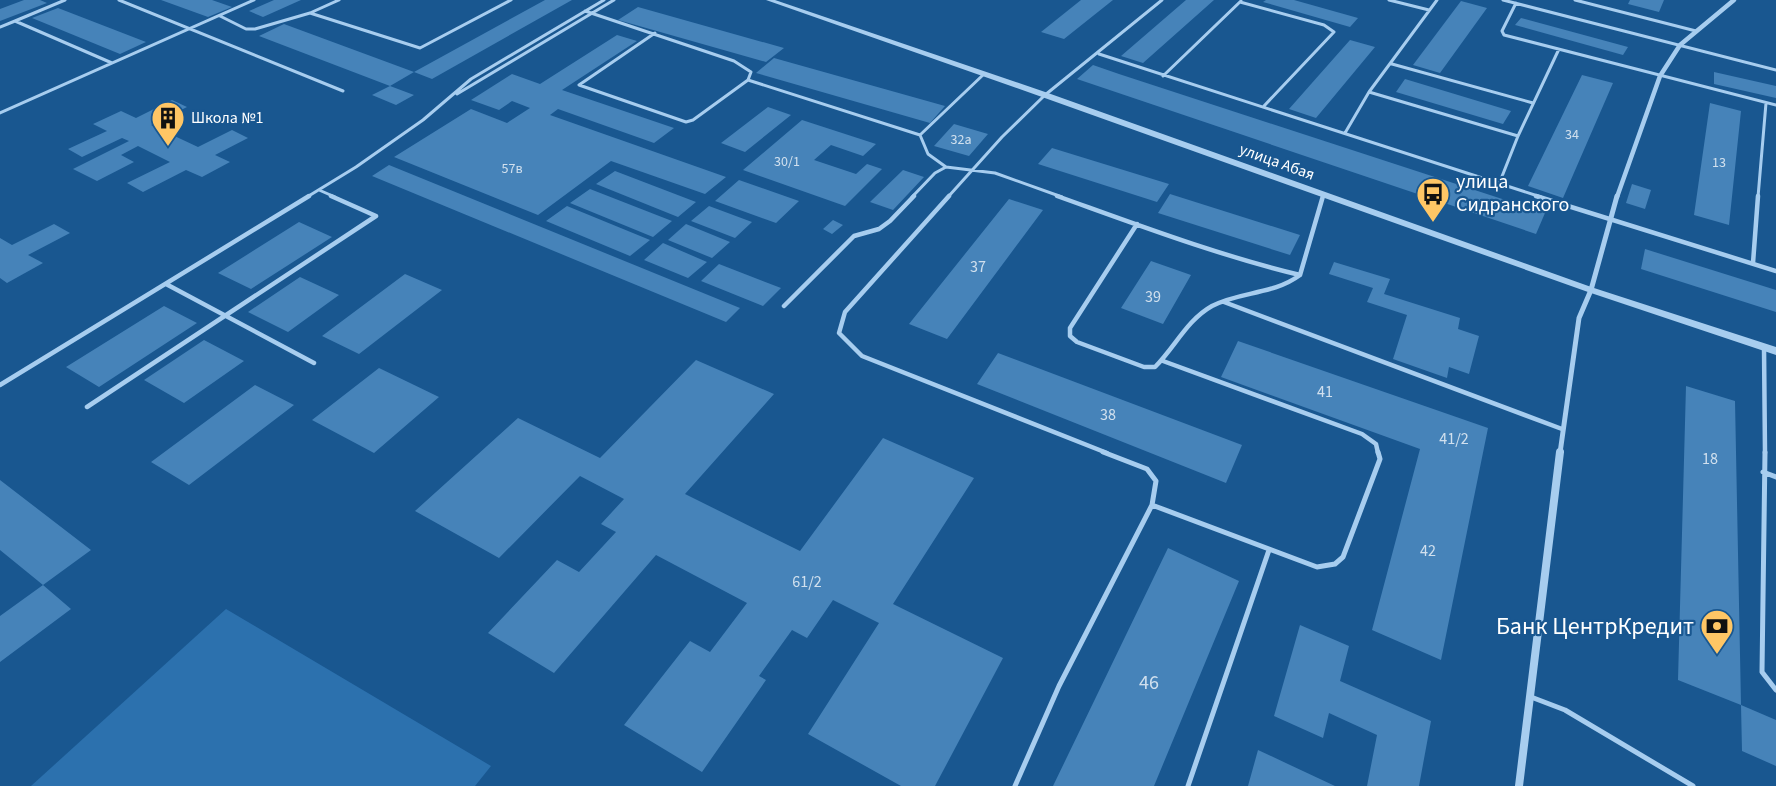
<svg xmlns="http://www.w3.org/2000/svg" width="1776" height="786" font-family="'Source Sans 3',sans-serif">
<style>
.green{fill:#2c71ae}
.building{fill:#4683b9}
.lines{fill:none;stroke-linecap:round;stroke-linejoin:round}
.service-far2{stroke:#a7cdef;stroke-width:3}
.service-far1{stroke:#a7cdef;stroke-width:4.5}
.service{stroke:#a7cdef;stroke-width:5}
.minor-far2{stroke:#a7cdef;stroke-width:4.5}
.minor-far1{stroke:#a7cdef;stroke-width:5}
.minor{stroke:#a7cdef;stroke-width:8}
.tertiary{fill:#a7cdef;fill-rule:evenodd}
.labels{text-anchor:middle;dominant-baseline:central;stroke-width:4.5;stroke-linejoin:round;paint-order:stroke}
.far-number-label{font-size:14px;fill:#d1e0ee}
.far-poi-label{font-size:16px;fill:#fff;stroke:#195790;text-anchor:start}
.far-street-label{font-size:16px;fill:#fff;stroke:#195790}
.number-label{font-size:16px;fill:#d1e0ee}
.poi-label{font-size:20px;fill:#fff;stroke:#195790;text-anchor:start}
.near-number-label{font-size:20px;fill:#d1e0ee}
.near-poi-label{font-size:24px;fill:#fff;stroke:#195790;text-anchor:end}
</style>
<rect width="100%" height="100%" fill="#195790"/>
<!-- green -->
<path class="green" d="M226 609 491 766 475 786H31Z"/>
<!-- building -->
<path class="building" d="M24 0H40L47 3 0 21V9Z
M161 0H212L232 7 208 17Z
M274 0H301L263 17 249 11Z
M545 0H572L432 79 414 72Z
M1081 0H1113L1064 39 1041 32Z
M1186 0H1214L1143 63 1121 56Z
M1266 0H1294L1358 18 1350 27 1263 2Z
M1630 0H1664L1659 12 1628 4Z
M1461 1 1487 8 1440 73 1413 65Z
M638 7 784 48 766 62 618 20Z
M58 8 146 42 120 54 32 18Z
M1521 18 1628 47 1623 55 1515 25Z
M284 24 414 72 390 86 414 95 396 105 372 95 390 86 259 36Z
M617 35 637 41 562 90 674 128 654 143 558 109 550 115 726 177 705 194 611 161 538 215 394 157 471 109 507 123 530 108 512 101 499 110 471 100 512 74 540 84Z
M1350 40 1375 47 1316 118 1289 109Z
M774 58 945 106 930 123 756 73Z
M1093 65 1119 74 1545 213 1536 234 1077 79Z
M1714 72 1776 86V98L1714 84Z
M1582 75 1613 83 1563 198 1528 186Z
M1405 79 1511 111 1503 124 1396 92Z
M172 100 187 107 151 125 198 147 232 130 248 138 215 155 230 162 202 177 186 170 143 192 127 183 170 162 138 146 121 155 134 162 97 181 73 169 129 141 122 138 82 157 68 149 107 131 93 124 121 111 136 118Z
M1710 103 1741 111 1729 225 1694 215Z
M768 107 791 115 745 152 721 143Z
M802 120 876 144 863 156 831 145 814 160 856 174 867 164 882 169 845 206 743 170Z
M954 124 988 134 969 156 934 146Z
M1052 148 1169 184 1157 202 1038 164Z
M389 165 740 308 726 322 372 176Z
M903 170 924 177 893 210 870 202Z
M615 171 696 202 678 217 596 184Z
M739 180 799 201 776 223 715 201Z
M1632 184 1651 190 1645 209 1626 203Z
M590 189 672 221 653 237 570 203Z
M1170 194 1300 235 1290 255 1158 213Z
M1009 199 1043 210 947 339 909 324Z
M567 206 650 240 630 256 546 221Z
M709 206 752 222 735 238 691 221Z
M833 220 843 225 832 234 823 229Z
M299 222 332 237 251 289 218 273Z
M54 224 70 233 28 255 43 263 7 283 0 278V238L12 245Z
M686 224 730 242 712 258 668 240Z
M663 243 707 262 688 278 644 260Z
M1645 249 1776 290V312L1641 269Z
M1151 261 1191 275 1163 324 1121 308Z
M1334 262 1390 279 1384 294 1460 318 1458 329 1479 336 1469 374 1449 367 1447 378 1393 359 1407 315 1367 302 1373 288 1329 274Z
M719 264 781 288 763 306 701 281Z
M405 274 442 290 359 354 322 336Z
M300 277 339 295 288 332 248 312Z
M164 306 197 323 99 387 66 367Z
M204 340 244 361 184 403 144 380Z
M1238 341 1488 428 1441 660 1372 630 1420 449 1221 377Z
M998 353 1242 445 1226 483 977 384Z
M696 360 774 394 685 494 800 551 883 438 974 478 893 604 1003 658 935 786H901L808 734 879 623 833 600 807 638 792 630 759 676 766 680 702 772 624 725 690 641 710 652 747 603 656 555 554 673 488 633 557 560 579 572 616 532 601 524 624 499 580 476 499 558 415 511 518 418 600 458Z
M379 368 439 397 374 453 312 420Z
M255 385 294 405 189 485 151 462Z
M1686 386 1735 401 1741 705 1678 680Z
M0 480 91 550 43 585 0 550Z
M1168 548 1239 581 1154 786H1053Z
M43 585 71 609 0 662V616Z
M1300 625 1349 646 1340 681 1431 721 1419 786H1367L1377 735 1329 713 1323 738 1274 716Z
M1741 705 1776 720V766L1742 751Z
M1258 750 1335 786H1248Z"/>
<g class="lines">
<!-- service-far2 -->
<path class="service-far2" d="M119 0 343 91
M1389 0 1429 10
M1503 0 1776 70
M1575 0 1696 31
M1240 2 1324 25 1334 32 1264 106
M1516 3 1502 31 1504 35 1776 105
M585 11 734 61 751 72 748 80 920 135 928 154 946 167
M310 13 420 48 511 0
M220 16 246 29H255L310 13 339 0
M15 21 65 0
M0 27 15 21 112 63
M655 33 579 85 686 122 693 120 748 80
M1099 54 1541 197
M1392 64 1533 103
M1163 76 1241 1
M1369 92 1518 136
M457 94 614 0
M0 113 254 0
M1345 133 1369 92 1437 0
M920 135 984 74
M1499 184 1518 136 1559 49
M319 190 335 197
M307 197 356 167 423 120 471 79 604 0
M912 197 935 173 946 167 995 173 1062 197
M948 197 1002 137 1045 95 1162 0
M1758 197 1766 103"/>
<!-- service-far1 -->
<path class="service-far1" d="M949 196 845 312 839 333 862 356 1107 453
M1057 196C1138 225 1217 255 1300 275
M1536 196 1776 271
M1137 224 1070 328V336L1077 342 1144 367H1155C1175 347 1187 320 1212 306 1241 291 1273 295 1300 275L1323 196
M1753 263 1758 196
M166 284 314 363
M1224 302 1562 429
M784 306 854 236 879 229 890 221 914 196
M1764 347 1765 453
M1163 361 1362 434 1376 444 1378 453
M0 385 309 196
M87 407 376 216 331 196"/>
<!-- service -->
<path class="service" d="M1765 452 1762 672 1776 690
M1763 472 1776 477
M1152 505 1317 567 1335 564 1343 557 1380 459 1378 452
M1531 697 1565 710 1693 786
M1015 786 1059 686 1152 505 1156 481 1147 469 1103 452
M1188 786 1269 550"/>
<!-- minor-far2 -->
<path class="minor-far2" d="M1617 197 1660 76 1680 45 1734 0"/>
<!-- minor-far1 -->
<path class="minor-far1" d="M1560 453 1579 318 1591 290 1617 196"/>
<!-- minor -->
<path class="minor" d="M1519 786 1560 452"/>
<!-- tertiary -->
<path class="tertiary" d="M766 0H775L1048 93 1594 288 1776 347V355L1588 292 1042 97Z"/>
</g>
<!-- icons -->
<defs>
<symbol id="building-pin" viewBox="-11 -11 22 30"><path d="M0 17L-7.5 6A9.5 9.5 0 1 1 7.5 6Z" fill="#ffc665" stroke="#195790"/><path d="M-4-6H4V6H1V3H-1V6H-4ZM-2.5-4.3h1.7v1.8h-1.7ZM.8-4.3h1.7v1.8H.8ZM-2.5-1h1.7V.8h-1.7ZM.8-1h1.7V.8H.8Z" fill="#111"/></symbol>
<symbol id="bus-pin" viewBox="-11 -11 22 30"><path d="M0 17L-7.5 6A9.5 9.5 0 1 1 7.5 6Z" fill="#ffc665" stroke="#195790"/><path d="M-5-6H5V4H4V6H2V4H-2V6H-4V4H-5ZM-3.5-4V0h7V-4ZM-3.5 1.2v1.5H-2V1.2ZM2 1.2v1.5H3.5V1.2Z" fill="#111"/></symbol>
<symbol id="bank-pin" viewBox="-11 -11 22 30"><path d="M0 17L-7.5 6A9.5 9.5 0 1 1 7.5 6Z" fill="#ffc665" stroke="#195790"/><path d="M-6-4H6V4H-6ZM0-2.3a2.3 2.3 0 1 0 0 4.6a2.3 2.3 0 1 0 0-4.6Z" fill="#111"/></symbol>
</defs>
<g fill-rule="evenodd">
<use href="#building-pin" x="149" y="99" width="38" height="52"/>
<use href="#bus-pin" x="1414" y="175" width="38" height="52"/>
<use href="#bank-pin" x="1698" y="607" width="38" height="52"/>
</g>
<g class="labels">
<!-- far-number labels -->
<g class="far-number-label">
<text x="1572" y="135">34</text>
<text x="961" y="140">32а</text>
<text x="787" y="162">30/1</text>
<text x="1719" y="163">13</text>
<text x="512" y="169">57в</text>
</g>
<!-- far-poi labels -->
<g class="far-poi-label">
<text x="191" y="118">Школа №1</text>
</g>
<!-- far-street labels -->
<g class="far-street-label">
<text transform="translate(1277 162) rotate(20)">улица Абая</text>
</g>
<!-- number labels -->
<g class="number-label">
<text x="978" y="267">37</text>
<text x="1153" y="297">39</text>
<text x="1325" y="392">41</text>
<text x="1108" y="415">38</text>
<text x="1454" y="439">41/2</text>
<text x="1710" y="459">18</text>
<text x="1428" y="551">42</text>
<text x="807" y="582">61/2</text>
</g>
<!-- poi labels -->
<g class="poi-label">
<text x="1456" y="182">улица<tspan x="1456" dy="23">Сидранского</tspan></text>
</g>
<!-- near-number labels -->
<g class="near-number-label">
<text x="1149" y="683">46</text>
</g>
<!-- near-poi labels -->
<g class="near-poi-label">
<text x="1694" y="626">Банк ЦентрКредит</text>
</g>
</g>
</svg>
